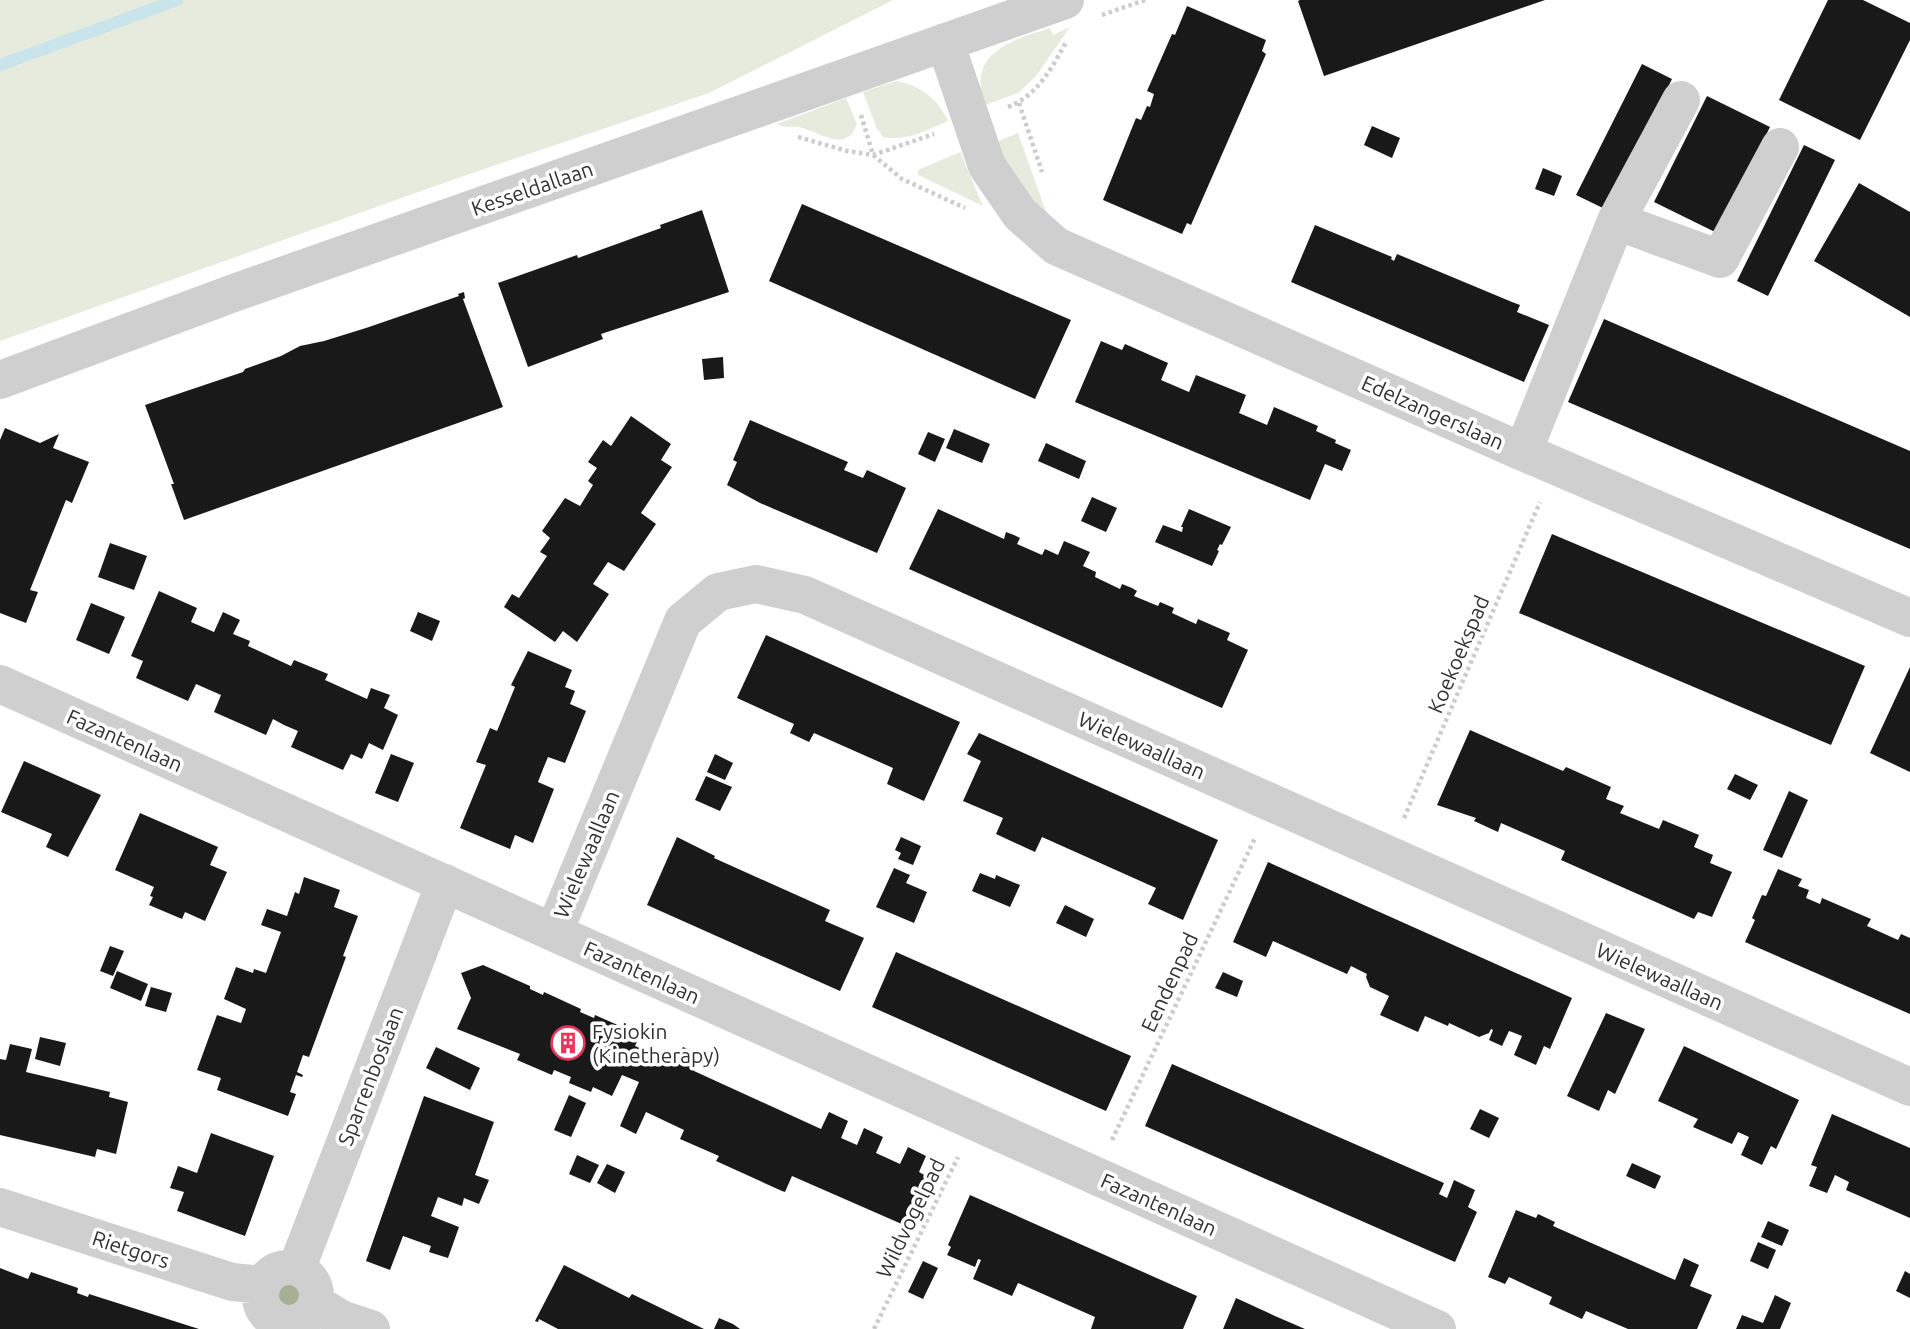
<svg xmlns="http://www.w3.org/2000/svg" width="1910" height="1329" font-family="Ubuntu,sans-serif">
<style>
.green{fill:#e7ebde}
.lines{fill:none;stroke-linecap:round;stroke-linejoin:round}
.stream{stroke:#cae4ec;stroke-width:12}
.building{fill:#191919}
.path{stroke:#ccc;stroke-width:4.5;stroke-dasharray:3.5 3.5;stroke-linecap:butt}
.minor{stroke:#cfcfcf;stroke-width:38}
.tree{fill:#a5b095}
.labels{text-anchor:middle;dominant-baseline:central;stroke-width:7;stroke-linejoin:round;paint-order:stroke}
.street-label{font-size:21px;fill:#323232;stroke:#fff}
.poi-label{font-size:21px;fill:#323232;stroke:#fff;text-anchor:start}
</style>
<rect width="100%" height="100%" fill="#fff"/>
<!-- green -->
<path class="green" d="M0 0H893L709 93 452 180 0 341Z
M1070 27 1036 76 1018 93 985 105C966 53 1011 40 1050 28L1053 35Z
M896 81C920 85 938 99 948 121 927 130 906 142 883 137L877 129 863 92Z
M846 98 857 124C846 155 819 131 799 127 790 125 785 129 777 124Z
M1018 133 1049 220 1013 177 996 142Z
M960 152 983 206 918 175V170Z"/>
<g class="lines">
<!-- stream -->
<path class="stream" d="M0 65 177 0"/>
</g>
<!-- building -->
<path class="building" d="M1300 0H1545L1324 76 1298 1Z
M1828 0H1863L1910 23V40L1860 140 1779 100Z
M1187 6 1266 40 1262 51 1266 54 1191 225 1187 223 1182 234 1103 200 1136 118 1141 120 1147 106 1150 107 1154 94 1147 91 1172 34 1175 35Z
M1642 64 1672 79 1607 210 1576 195Z
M1707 96 1770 127 1717 233 1654 202Z
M1372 126 1400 138 1392 158 1364 145Z
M1804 145 1835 160 1768 296 1737 281Z
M1543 168 1562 176 1554 196 1535 189Z
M1859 183 1910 212V317L1814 261Z
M802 204 1071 320 1035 399 769 281Z
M702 210 729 292 601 334 603 339 528 367 498 283 577 255 578 258 661 228 660 225Z
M1315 225 1392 257 1391 259 1394 261 1397 254 1512 302 1520 305 1517 312 1549 325 1524 382 1291 282Z
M464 292 465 298 463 299 503 407 184 520 171 484H174L145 405 243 372 245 369 281 356 300 346 324 341 366 328 459 296 458 294Z
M1604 319 1910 451V549L1568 402Z
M1101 341 1122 350 1125 344 1168 363 1161 380 1189 392 1196 375 1246 395 1239 413 1267 425 1274 407 1318 426 1316 431 1336 440 1335 443 1351 450 1342 471 1325 464 1310 500 1075 402Z
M723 357 724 378 704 380 702 359Z
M631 416 671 444 661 460 672 467 641 513 656 524 624 571 608 562 593 584 609 594 577 642 563 631 555 642 504 607 512 594 519 598 547 556 540 552 550 538 542 531 565 498 580 506 593 485 588 481 597 468 588 462 603 440 611 446Z
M750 420 848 462 844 470 863 478 867 470 906 488 877 553 760 503 727 485 737 462 733 460Z
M5 428 40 443 59 434 53 448 89 462 72 503 66 500 30 590 38 592 26 623 0 613V440Z
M954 429 990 444 982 463 946 448Z
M928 432 945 439 935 462 918 454Z
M1046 443 1086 461 1079 479 1038 461Z
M1092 497 1117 508 1106 532 1081 521Z
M938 509 1004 539 1006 532 1014 535 1020 538 1017 544 1042 555 1045 549 1058 555 1064 541 1090 552 1083 566 1096 572 1095 577 1120 589 1122 584 1132 588 1137 591 1134 596 1158 606 1160 602 1174 608 1172 613 1196 624 1198 619 1230 633 1227 640 1248 650 1222 708 909 569Z
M1189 509 1231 527 1222 545 1220 544 1217 550 1219 551 1212 566 1155 542 1163 525 1182 532 1183 527H1181Z
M1552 534 1865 666 1831 745 1519 613Z
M110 543 147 556 134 590 98 577Z
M159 591 197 608 191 622 214 632 223 612 240 620 233 634 250 641 248 646 291 666 294 660 328 674 325 680 367 699 371 688 390 695 384 708 398 715 383 750 369 743 362 759 351 754 343 770 291 747 298 731 284 725 273 719 266 735 214 712 221 695 196 684 188 701 136 678 143 661 131 656Z
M91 603 125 617 109 654 76 640Z
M418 612 440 621 432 641 410 631Z
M766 635 960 722 924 801 887 784 893 768 814 733 809 742 790 733 794 724 737 698Z
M528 651 572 670 565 687 575 691 570 704 586 711 565 763 548 757 543 769 538 782 554 789 533 843 515 835 510 849 460 828 486 765 476 762 490 728 497 731 515 687 511 685Z
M1910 667V772L1870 753Z
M1470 730 1563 771 1566 767 1611 787 1606 799 1624 806 1620 813 1659 829 1663 820 1699 835 1694 847 1713 855 1710 863 1732 872 1712 917 1698 912 1694 919 1561 860 1565 851 1501 823 1498 832 1474 821 1476 818 1437 805Z
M979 733 1218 840 1183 920 1148 904 1156 888 1042 837 1035 852 996 834 1003 818 963 801 981 761 967 754Z
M391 754 414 763 398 802 375 793Z
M715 754 733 763 725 780 707 772Z
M24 761 101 795 68 857 46 847 52 834 1 812Z
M1735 774 1758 785 1750 800 1727 789Z
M706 776 732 787 720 811 695 800Z
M1789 791 1808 800 1782 858 1763 850Z
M140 813 218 847 210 865 227 872 205 921 185 912 182 919 149 905 153 897 150 896 154 887 115 870Z
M677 837 715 856 714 858 830 910 825 921 864 938 840 991 647 905Z
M901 837 921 846 913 865 898 859 901 853 895 850Z
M1268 862 1572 998 1550 1049 1544 1046 1536 1065 1514 1055 1522 1036 1512 1032 1509 1031 1502 1046 1489 1040 1493 1030 1491 1029 1489 1033 1479 1037 1449 1023 1448 1026 1425 1016 1418 1032 1380 1015 1389 996 1370 987 1366 977 1367 974 1351 966 1347 974 1273 941 1266 957 1233 942Z
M894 868 910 875 906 883 927 892 914 923 876 907Z
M1778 869 1802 879 1798 886 1809 890 1806 898 1820 904 1822 898 1871 919 1867 926 1898 940 1901 934 1910 938V1014L1745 942 1755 920 1752 918 1762 895 1766 896Z
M980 873 995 879 996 875 1020 885 1010 907 972 891Z
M304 877 340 890 334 907 358 916 343 956 346 957 309 1057 303 1055 297 1072 303 1075 302 1077 296 1075 290 1092 296 1094 288 1116 217 1090 221 1078 197 1070 217 1015 241 1023 246 1009 224 999 236 967 253 973 254 969 266 973 281 932 261 925 267 909 287 916 295 892 299 894Z
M1065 905 1094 919 1086 937 1056 923Z
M110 946 124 951 113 976 100 971Z
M896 952 1131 1056 1106 1111 872 1007Z
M483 965 530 986V989L543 995 544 992 581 1009 580 1012 594 1018 595 1015 620 1026 619 1028 631 1034 632 1031 640 1035 635 1046 675 1064 683 1047 701 1055 694 1071 821 1129 829 1112 848 1121 841 1138 857 1145 864 1128 883 1137 876 1153 900 1164 908 1147 926 1156 919 1172 926 1176 904 1225 792 1176 785 1192 782 1191 716 1161 719 1156 680 1139 684 1130 646 1112 636 1134 620 1126 639 1082 622 1075 612 1096 593 1087 591 1092 569 1083 571 1077 554 1070 552 1075 517 1060 520 1054 457 1029 471 998 461 973Z
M117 971 148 984 141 1001 110 988Z
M1223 972 1243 981 1237 997 1215 988Z
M151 987 172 993 166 1012 145 1006Z
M1606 1013 1645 1029 1615 1094 1608 1090 1599 1111 1567 1096Z
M40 1037 66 1043 60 1066 35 1059Z
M10 1044 32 1049 26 1072 110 1092 109 1097 128 1102 116 1154 97 1149 95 1157 0 1135V1059L6 1060Z
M1684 1046 1799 1100 1776 1149 1771 1146 1762 1165 1741 1155 1749 1137 1738 1132 1732 1144 1693 1127 1698 1119 1658 1101Z
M436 1047 480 1068 470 1090 426 1068Z
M1172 1064 1444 1183 1439 1194 1447 1198 1454 1180 1475 1190 1468 1207 1477 1212 1455 1262 1145 1126Z
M569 1095 586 1103 571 1137 554 1130Z
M424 1096 494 1122 475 1175 489 1180 479 1204 464 1198 462 1206 438 1197 431 1216 459 1227 448 1258 429 1252 431 1246 403 1236 390 1270 366 1261Z
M1480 1109 1499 1118 1489 1138 1470 1129Z
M1832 1114 1910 1148V1218L1846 1190 1849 1182 1835 1175 1827 1193 1809 1186 1817 1167 1811 1165Z
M211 1133 274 1156 245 1236 177 1211 184 1192 170 1188 178 1166 197 1173Z
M577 1155 599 1165 590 1183 569 1174Z
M1632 1163 1661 1176 1655 1189 1626 1176Z
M607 1164 625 1172 615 1193 597 1183Z
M970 1195 1197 1296 1183 1329H1091L1095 1317 1018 1283 1012 1296 973 1279 981 1260 978 1259 975 1267 947 1255 951 1247 948 1245Z
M1516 1210 1536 1218 1538 1214 1555 1222 1553 1226 1675 1280 1684 1258 1699 1265 1690 1286 1712 1295 1697 1329H1628L1586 1311 1582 1319 1549 1304 1552 1297 1528 1286 1509 1277 1505 1284 1488 1277Z
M1768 1221 1789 1230 1782 1246 1761 1237Z
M1758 1242 1776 1250 1768 1269 1750 1261Z
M923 1261 938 1268 923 1299 908 1292Z
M564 1265 629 1298 632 1294 704 1329H558L539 1319 538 1322 535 1321Z
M0 1268 28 1279 31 1272 78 1288 77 1293 88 1297 89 1294 199 1329H0Z
M1905 1271 1910 1274V1298L1896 1291Z
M1775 1295 1791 1303 1780 1329H1736L1742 1315 1763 1323Z
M1236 1298 1275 1316 1305 1329H1223Z
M719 1318 733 1324 740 1329H714Z"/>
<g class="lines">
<!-- path -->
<path class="path" d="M1102 15 1145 0
M1019 103 1042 172
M1008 107C1037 96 1052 68 1066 42
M861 115 873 155 902 179 965 208
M798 137 847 151 873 155 934 134
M1404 818 1540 502
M1112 1140 1255 838
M874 1329 958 1157"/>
<!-- minor -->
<path class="minor" d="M945 42 987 166 1020 214 1056 246 1523 452 1910 618
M1616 221 1720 259 1780 147
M0 380 231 294 1065 0
M1523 452 1616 221 1681 100
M0 684 1437 1329
M554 932 683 621 718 592 756 584 805 595 1910 1087
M0 1207 232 1282 263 1285
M261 1296a27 27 0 1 1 54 0a27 27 0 1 1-54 0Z
M296 1270 445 883
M314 1302 341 1319 371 1329"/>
</g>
<!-- trees -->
<circle class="tree" cx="289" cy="1295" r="10"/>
<!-- icons -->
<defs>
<symbol id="building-ring" viewBox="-11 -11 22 22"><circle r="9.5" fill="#fff" stroke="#e7365c" stroke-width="1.5"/><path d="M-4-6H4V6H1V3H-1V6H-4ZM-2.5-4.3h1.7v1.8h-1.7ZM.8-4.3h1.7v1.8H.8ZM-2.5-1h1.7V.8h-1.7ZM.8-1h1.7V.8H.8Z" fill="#e7365c"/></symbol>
</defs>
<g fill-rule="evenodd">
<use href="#building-ring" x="549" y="1024" width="38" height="38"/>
</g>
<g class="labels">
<!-- street labels -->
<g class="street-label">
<text transform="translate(532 188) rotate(-19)">Kesseldallaan</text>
<text transform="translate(1433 412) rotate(24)">Edelzangerslaan</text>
<text transform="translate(1458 654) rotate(-67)">Koekoekspad</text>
<text transform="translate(125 740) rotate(24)">Fazantenlaan</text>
<text transform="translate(1142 745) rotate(24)">Wielewaallaan</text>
<text transform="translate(586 854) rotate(-67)">Wielewaallaan</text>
<text transform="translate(642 972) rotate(24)">Fazantenlaan</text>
<text transform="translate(1660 976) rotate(24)">Wielewaallaan</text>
<text transform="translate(1169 982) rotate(-65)">Eendenpad</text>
<text transform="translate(370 1076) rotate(-69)">Sparrenboslaan</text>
<text transform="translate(1159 1204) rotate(24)">Fazantenlaan</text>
<text transform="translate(910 1218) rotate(-64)">Wildvogelpad</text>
<text transform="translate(131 1249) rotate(18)">Rietgors</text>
</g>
<!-- poi labels -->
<g class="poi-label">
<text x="592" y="1031">Fysiokin<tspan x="592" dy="24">(Kinetherapy)</tspan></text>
</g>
</g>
</svg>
